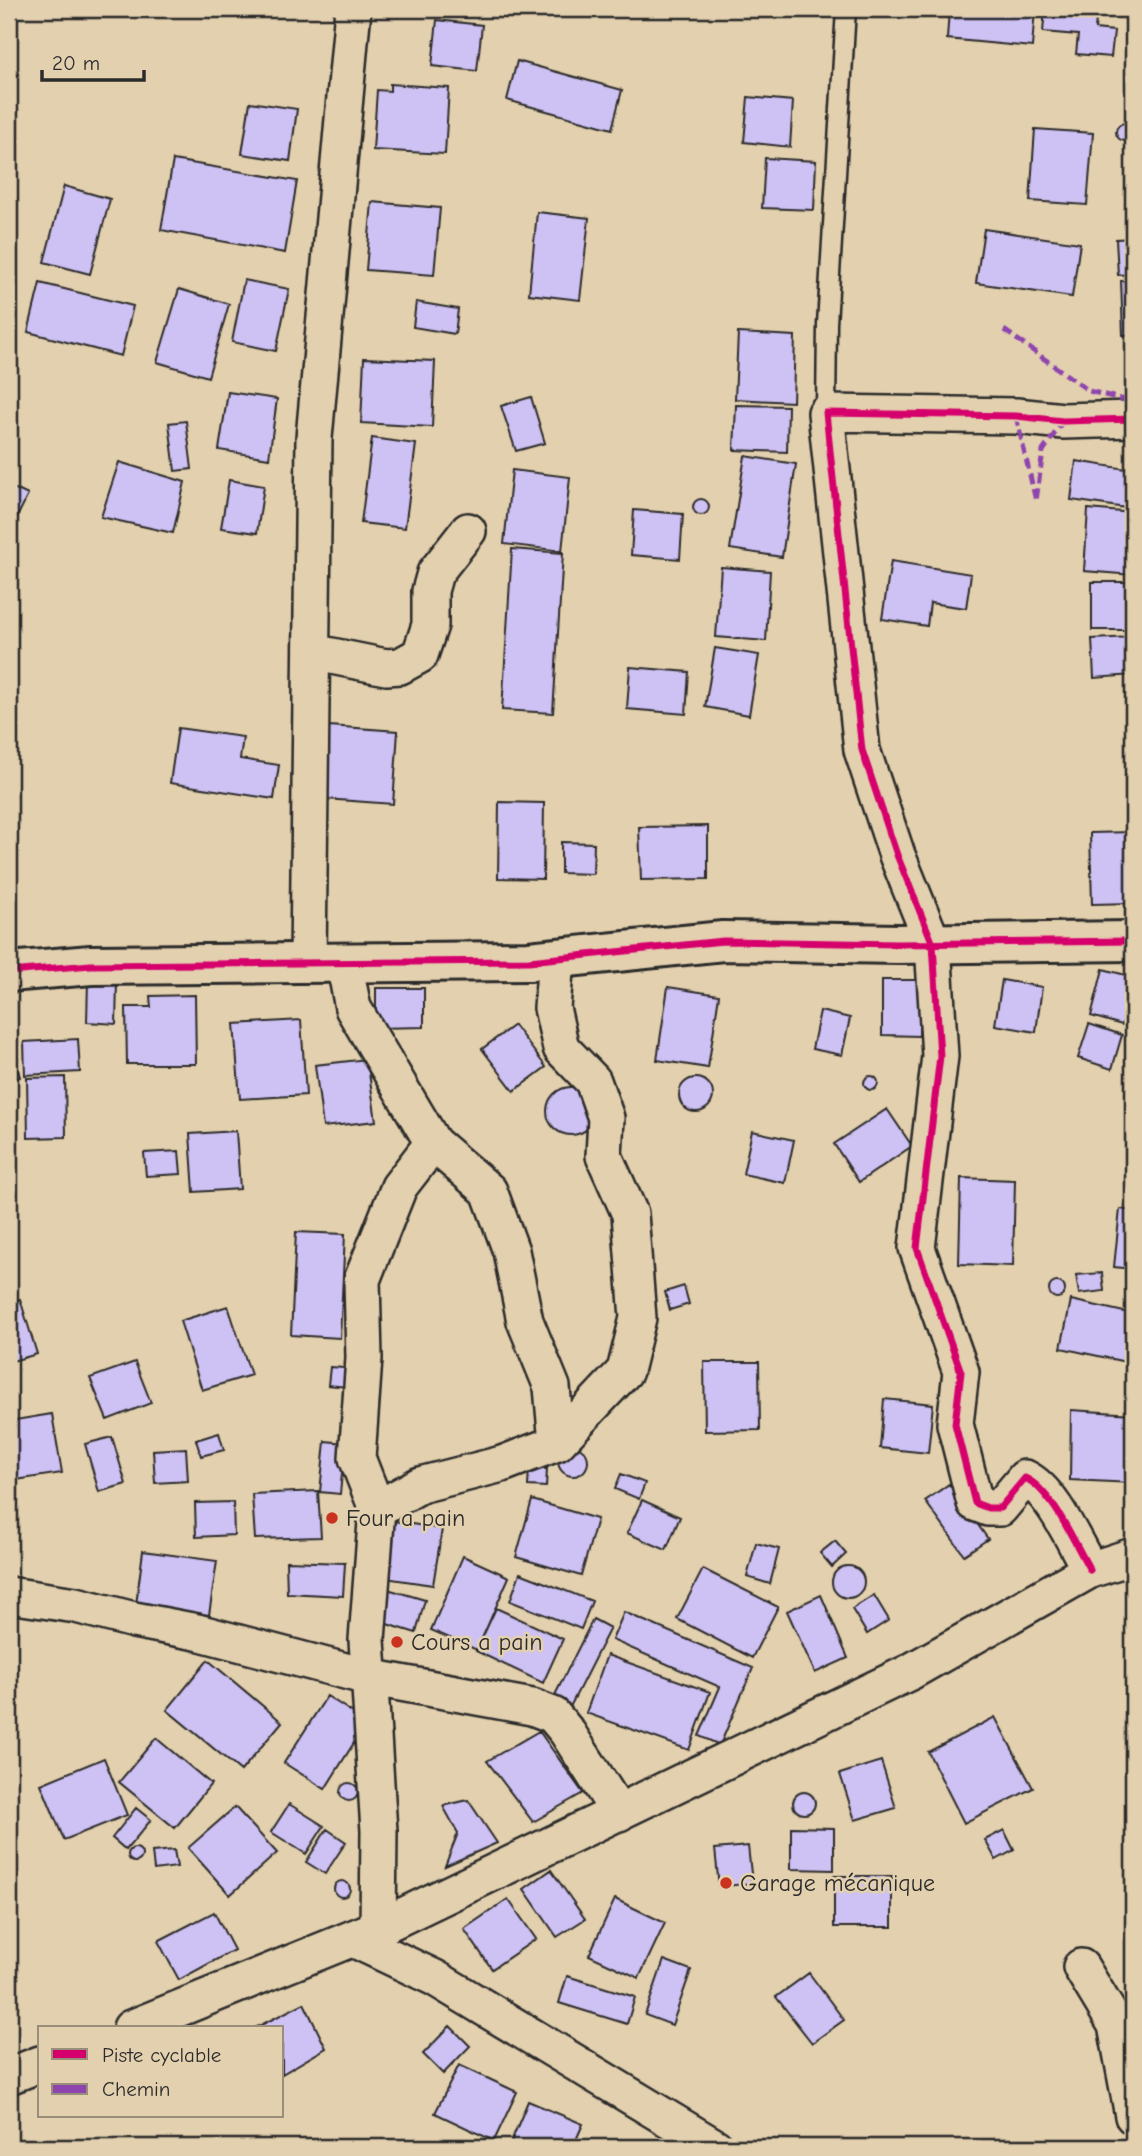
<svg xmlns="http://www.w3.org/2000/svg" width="1142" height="2156" font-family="'Comic Neue',sans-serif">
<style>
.building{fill:#cec1f3;stroke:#2b2b2b;stroke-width:2}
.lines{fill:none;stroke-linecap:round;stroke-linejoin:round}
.lane-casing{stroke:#2b2b2b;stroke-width:23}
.street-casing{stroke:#2b2b2b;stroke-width:40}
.secondary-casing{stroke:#2b2b2b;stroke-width:44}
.lane{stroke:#e3d0ae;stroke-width:18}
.street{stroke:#e3d0ae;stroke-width:35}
.secondary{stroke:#e3d0ae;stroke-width:38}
.quiet{stroke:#8e44ad;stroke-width:5;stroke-dasharray:10 5;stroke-linecap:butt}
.cycleway-casing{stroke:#e3d0ae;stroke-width:11}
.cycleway{stroke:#d6006c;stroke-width:7}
.poi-dot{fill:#c8321e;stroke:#e3d0ae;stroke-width:2.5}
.labels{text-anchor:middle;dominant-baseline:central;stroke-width:5;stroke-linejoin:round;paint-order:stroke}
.poi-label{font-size:24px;fill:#2b2b2b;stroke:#e3d0ae;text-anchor:start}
</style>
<rect width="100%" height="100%" fill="#e3d0ae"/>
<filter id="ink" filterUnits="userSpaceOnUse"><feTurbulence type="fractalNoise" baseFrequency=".0143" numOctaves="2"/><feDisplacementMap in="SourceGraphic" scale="14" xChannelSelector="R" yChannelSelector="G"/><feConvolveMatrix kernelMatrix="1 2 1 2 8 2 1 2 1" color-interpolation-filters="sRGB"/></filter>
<g filter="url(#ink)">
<!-- building -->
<path class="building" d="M949 9H1035L1032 47 947 39Z
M1045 9H1097L1095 29 1114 31 1111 57 1076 54 1078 35 1043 32Z
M437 20 482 25 477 71 432 66Z
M517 61 622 90 612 129 507 100Z
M390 84 449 88 445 154 373 150 377 90 390 91Z
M748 97 793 101 790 147 744 142Z
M250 102 297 109 290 161 242 154Z
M1116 132a9 9 0 1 1 18 0a9 9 0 1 1-18 0Z
M1035 129 1093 133 1087 205 1030 201Z
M765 158 816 161 814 210 762 208Z
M173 160 297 181 285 253 161 230Z
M64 186 110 199 90 274 44 262Z
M372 202 440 208 434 275 366 270Z
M537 212 589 218 580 300 529 294Z
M984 229 1080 243 1072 297 976 283Z
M1133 238V274L1118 275 1116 239Z
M244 280 289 289 276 351 232 342Z
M1121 281H1133V335H1123Z
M40 283 133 306 121 356 28 332Z
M179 289 229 304 208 377 157 362Z
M416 302 458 309 455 334 413 327Z
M738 333 795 336 793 402 735 399Z
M364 358 435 361 432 427 361 423Z
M228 392 277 399 269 458 219 450Z
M531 397 545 443 516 451 501 406Z
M736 405 788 406 787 452 734 450Z
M186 421 192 469 175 471 169 423Z
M372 438 416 444 405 528 361 523Z
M745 456 796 464 782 557 730 549Z
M1076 461 1133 470V509L1071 500Z
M119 462 185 482 173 533 101 517Z
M512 470 570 477 562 551 504 544Z
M229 480 264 486 257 533 221 528Z
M9 486 28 495 9 533Z
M693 507a8 8 0 1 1 16 0a8 8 0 1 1-16 0Z
M1088 509 1133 513V575L1084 571Z
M634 510 683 514 680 559 631 555Z
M512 549 563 553 553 713 502 710Z
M891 561 971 574 966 608 930 603 927 626 882 619Z
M721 567 770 571 766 641 716 637Z
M1092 582H1133V630H1092Z
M1133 637V675L1094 678 1092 639Z
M715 648 759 655 749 715 705 707Z
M630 667 689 672 686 714 627 709Z
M329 726 398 731 393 804 325 799Z
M178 728 243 737 240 759 279 765 274 799 170 783Z
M499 802 544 803 543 879 498 878Z
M708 826V879L641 880 639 827Z
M1133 832V903L1092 904 1090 833Z
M561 842 594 843 593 874 561 873Z
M1103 969 1133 977 1122 1025 1091 1016Z
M88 980 117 981 116 1024 87 1022Z
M882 980H920L919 1036 882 1035Z
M1002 980 1042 987 1036 1032 995 1025Z
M668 987 719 995 708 1068 657 1060Z
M376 988H424V1027L376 1028Z
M195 995 196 1064H127L126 1007H151L150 996Z
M820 1011 850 1018 842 1055 812 1049Z
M301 1020 306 1095 240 1099 234 1024Z
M1089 1024 1122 1035 1112 1069 1078 1058Z
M514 1025 546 1067 514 1091 482 1049Z
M78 1039 80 1072 25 1075 24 1042Z
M9 1043 20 1077 9 1081Z
M367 1059 376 1121 323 1127 315 1065Z
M864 1083a7 7 0 1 1 14 0a7 7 0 1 1-14 0Z
M65 1077 66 1137 28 1138 27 1078Z
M679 1095a17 17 0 1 1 34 0a17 17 0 1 1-34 0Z
M547 1111a24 24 0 1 1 48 0a24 24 0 1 1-48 0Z
M887 1109 912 1146 859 1182 834 1144Z
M236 1131 240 1189 194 1192 190 1134Z
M752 1131 794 1140 785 1183 743 1174Z
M179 1151 181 1174 146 1176 144 1153Z
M961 1178 1015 1180 1013 1266 959 1264Z
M1120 1209 1133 1211V1269L1114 1267Z
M296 1232 345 1234 340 1338 291 1335Z
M1102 1273 1104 1291 1079 1294 1076 1275Z
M1049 1290a8 8 0 1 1 16 0a8 8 0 1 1-16 0Z
M684 1286 689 1304 670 1310 665 1292Z
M20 1299 37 1354 9 1362V1302Z
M1071 1300 1133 1314 1126 1362 1061 1348Z
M228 1306 251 1375 202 1390 180 1321Z
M135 1362 151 1403 107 1420 90 1378Z
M704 1362H759L760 1430 705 1431Z
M330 1367 358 1369 357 1388 328 1385Z
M884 1399 933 1404 928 1453 880 1448Z
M1071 1410 1133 1414V1483L1070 1480Z
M52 1414 62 1473 9 1481V1421Z
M219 1433 224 1450 201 1456 196 1440Z
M112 1437 126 1484 99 1492 85 1444Z
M325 1441 345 1443 340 1494 320 1492Z
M558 1461a15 15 0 1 1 30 0a15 15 0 1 1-30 0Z
M186 1448 188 1481 155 1483 153 1450Z
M529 1468 547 1469 546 1487 528 1486Z
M621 1474 645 1483 639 1499 615 1489Z
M949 1484 988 1539 964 1555 925 1501Z
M318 1491 321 1537 255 1539 252 1494Z
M532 1500 597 1519 581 1576 516 1557Z
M642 1500 680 1517 666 1550 627 1533Z
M233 1502 234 1535 196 1537 195 1503Z
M394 1521 442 1529 433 1585 385 1578Z
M835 1541 846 1554 832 1567 820 1553Z
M756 1543 779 1549 770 1584 747 1577Z
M143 1551 217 1561 209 1615 136 1605Z
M463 1556 509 1577 477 1650 431 1630Z
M286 1561 345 1563 343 1596 287 1593Z
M832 1582a16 16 0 1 1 32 0a16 16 0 1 1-32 0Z
M703 1569 778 1607 752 1658 677 1619Z
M520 1573 592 1601 581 1629 510 1601Z
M384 1588 425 1600 416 1633 374 1620Z
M821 1595 848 1658 815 1673 787 1611Z
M874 1595 889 1620 867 1634 852 1609Z
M496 1608 563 1639 543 1683 476 1651Z
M624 1612 753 1668 720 1745 699 1736 720 1687 612 1640Z
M593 1619 610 1628 568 1711 551 1703Z
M607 1655 710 1692 689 1750 586 1713Z
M208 1660 282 1722 241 1771 167 1710Z
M327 1696 367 1722 325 1789 284 1763Z
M995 1717 1033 1788 964 1823 928 1752Z
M539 1731 583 1793 533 1822 487 1761Z
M156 1738 211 1784 175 1828 119 1782Z
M104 1758 127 1815 64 1840 41 1784Z
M881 1761 896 1808 855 1820 840 1774Z
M340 1792a9 9 0 1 1 18 0a9 9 0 1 1-18 0Z
M793 1803a11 11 0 1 1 22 0a11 11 0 1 1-22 0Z
M468 1800 497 1843 445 1866 458 1833 443 1806Z
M289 1804 324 1826 306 1854 271 1832Z
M235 1807 277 1853 230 1895 188 1848Z
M136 1808 151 1820 126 1850 112 1838Z
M791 1827 834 1828V1870L791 1869Z
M327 1829 346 1842 325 1874 306 1862Z
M1004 1830 1014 1850 996 1860 985 1840Z
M748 1846 752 1883 719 1887 715 1849Z
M128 1855a7 7 0 1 1 14 0a7 7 0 1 1-14 0Z
M174 1850 177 1867 154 1870 152 1852Z
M551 1870 585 1919 557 1937 524 1889Z
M834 1876H892V1927H834Z
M334 1889a8 8 0 1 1 16 0a8 8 0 1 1-16 0Z
M508 1899 536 1939 492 1969 464 1929Z
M615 1899 665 1923 639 1978 589 1955Z
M214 1912 234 1950 179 1980 158 1941Z
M664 1960 691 1970 672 2025 645 2015Z
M809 1973 844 2020 812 2043 776 1997Z
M567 1976 635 1997 627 2024 559 2003Z
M304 2003 326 2048 282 2074V2028H255Z
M450 2026 470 2046 443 2074 423 2054Z
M459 2065 517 2092 494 2141 435 2113Z
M528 2101 583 2124 573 2147H519L510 2144Z"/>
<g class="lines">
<defs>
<path id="lane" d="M826 413 827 324 846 9"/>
<path id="street" d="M312 652 386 667 400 666 420 655 430 625V591L435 573 468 531
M308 962 314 438 353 9
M344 962 353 1008 433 1143 489 1191 511 1251 525 1321 552 1387 557 1443
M377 1509 420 1485 502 1464 557 1443 625 1371 638 1318 630 1214 604 1156 606 1118 593 1081 561 1048 552 1008 556 959
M1090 1570C1075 1544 1052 1490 1025 1478L1000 1508H988L975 1503 955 1424 961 1372 917 1248 940 1056 933 944 897 855 862 750 826 413 1016 416 1063 421 1133 419
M9 1595 76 1605 134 1620 197 1632 368 1677 532 1707 553 1715 567 1732 619 1813
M378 1928 379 1831 367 1640 377 1509 357 1458 364 1358 362 1280 399 1187 433 1143
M353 1939 435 1978 715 2147
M1081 1967 1116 2025 1133 2116
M131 2028 378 1928 910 1672 1090 1570 1133 1556
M9 2076 40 2064"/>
<path id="secondary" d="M9 972 91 965 529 961 723 941 898 944 1133 941"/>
</defs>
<!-- lane casing -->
<use href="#lane" class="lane-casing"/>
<!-- street casing -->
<use href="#street" class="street-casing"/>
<!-- secondary casing -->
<use href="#secondary" class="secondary-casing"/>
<!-- lane -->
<use href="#lane" class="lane"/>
<!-- street -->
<use href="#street" class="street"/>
<!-- secondary -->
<use href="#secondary" class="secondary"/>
<!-- quiet -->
<path class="quiet" d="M1004 330 1089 391 1133 402
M1016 416 1036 501 1043 451 1063 421"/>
<defs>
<path id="cycleway" d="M9 972 91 965 529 961 723 941 898 944 1133 941
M1090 1570C1075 1544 1052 1490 1025 1478L1000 1508H988L975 1503 955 1424 961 1372 917 1248 940 1056 933 944 897 855 862 750 826 413 1016 416 1063 421 1133 419"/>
</defs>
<!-- cycleway casing -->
<use href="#cycleway" class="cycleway-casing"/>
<!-- cycleway -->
<use href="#cycleway" class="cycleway"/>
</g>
</g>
<!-- markers -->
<g class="poi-dot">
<circle cx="332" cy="1518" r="7"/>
<circle cx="397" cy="1642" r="7"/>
<circle cx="726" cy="1883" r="7"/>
</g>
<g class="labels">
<!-- poi labels -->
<g class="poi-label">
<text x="346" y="1518">Four a pain</text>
<text x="411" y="1642">Cours a pain</text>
<text x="740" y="1883">Garage mécanique</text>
</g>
</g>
<!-- margin -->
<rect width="1142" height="2156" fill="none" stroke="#e3d0ae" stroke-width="35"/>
<rect x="18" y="18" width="1107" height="2121" fill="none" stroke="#2b2b2b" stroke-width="2.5" filter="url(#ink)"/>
<!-- legend -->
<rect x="38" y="2026" width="245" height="91" fill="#e3d0ae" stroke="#998e7a" stroke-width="2"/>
<rect x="52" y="2049" width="35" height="10" fill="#d6006c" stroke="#998e7a" stroke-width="2"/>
<text x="102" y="2062" font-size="21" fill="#2b2b2b">Piste cyclable</text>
<rect x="52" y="2084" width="35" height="10" fill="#8e44ad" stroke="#998e7a" stroke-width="2"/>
<text x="102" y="2096" font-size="21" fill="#2b2b2b">Chemin</text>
<!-- scale -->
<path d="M42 70v10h102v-10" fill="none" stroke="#2b2b2b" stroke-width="3.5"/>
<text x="52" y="70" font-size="21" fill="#2b2b2b" stroke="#e3d0ae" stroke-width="5" paint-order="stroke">20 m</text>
</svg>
